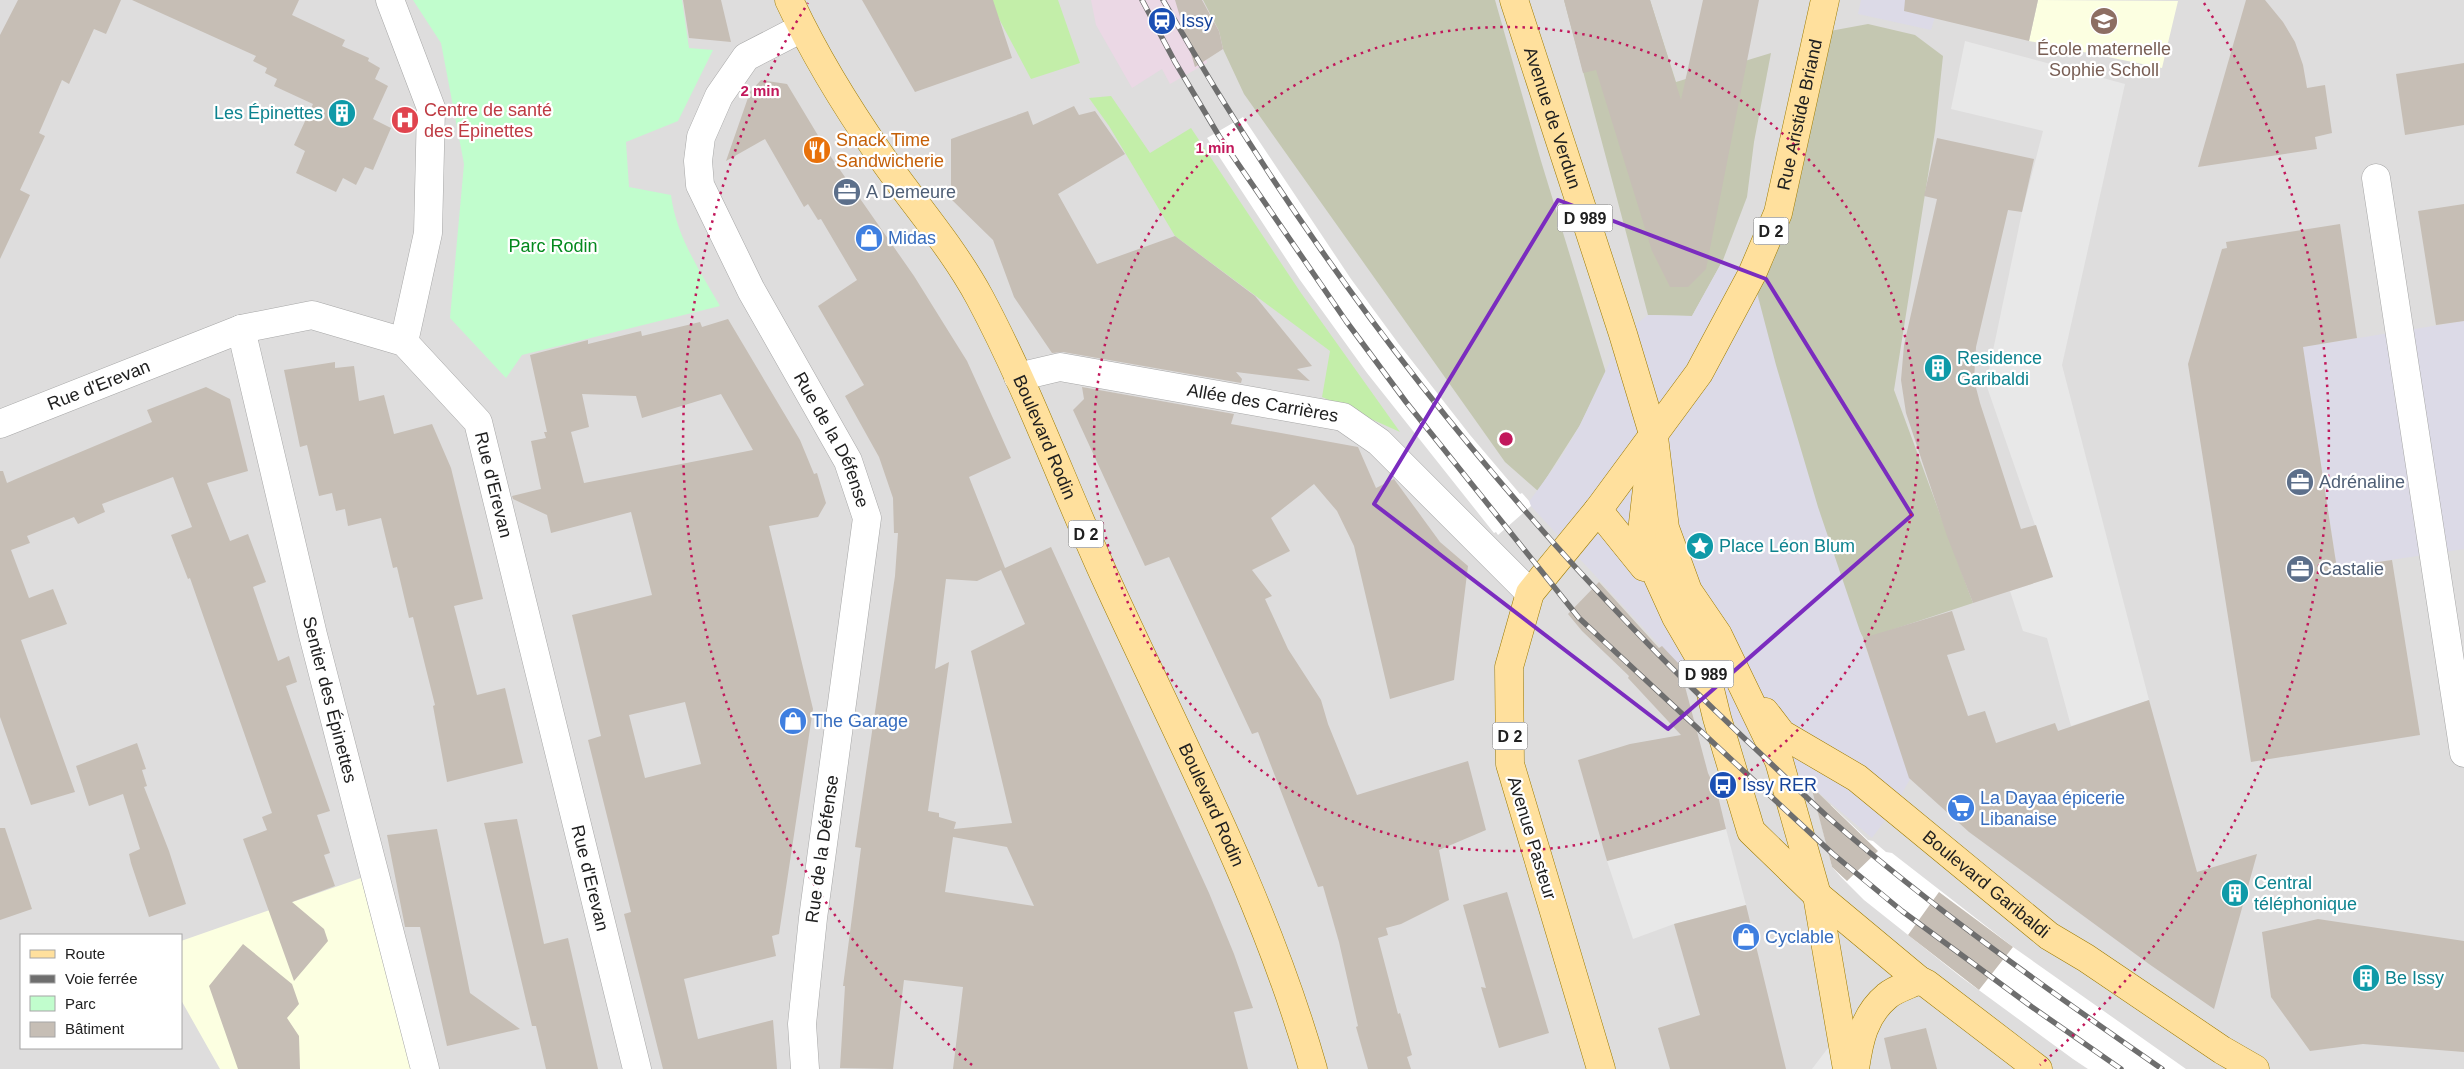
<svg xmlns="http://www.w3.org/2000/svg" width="2464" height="1069" font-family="Arial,sans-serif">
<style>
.residential{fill:#dedddd;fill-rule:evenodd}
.industrial{fill:#ebd8e5}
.education{fill:#fcffe1}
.construction{fill:#c4c7b1}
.grass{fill:#c3eea9}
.park{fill:#c1fdcd}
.parking{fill:#e8e8e8}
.plaza{fill:#dcdae7}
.pier{fill:#fff}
.building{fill:#c6beb5;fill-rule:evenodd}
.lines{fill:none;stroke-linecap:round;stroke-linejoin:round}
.minor-casing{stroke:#a7a7a7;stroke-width:29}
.major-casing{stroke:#9c7a00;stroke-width:29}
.minor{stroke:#fff;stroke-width:28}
.major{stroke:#ffe09d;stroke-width:28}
.rail-casing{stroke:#6e6e6e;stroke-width:5.5}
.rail{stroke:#fff;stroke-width:4;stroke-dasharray:11;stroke-linecap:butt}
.marked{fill:none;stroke:#7b2cbf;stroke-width:4;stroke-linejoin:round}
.ring{fill:none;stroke:#c2185b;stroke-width:2.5;stroke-dasharray:2.5 5}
.labels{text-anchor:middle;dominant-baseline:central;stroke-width:4.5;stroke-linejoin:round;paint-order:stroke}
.shield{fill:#fff;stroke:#636363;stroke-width:1}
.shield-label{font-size:16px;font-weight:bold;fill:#202020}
.transit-label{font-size:18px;fill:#164399;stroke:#fff;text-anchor:start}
.education-label{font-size:18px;fill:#785e54;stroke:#fff}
.health-label{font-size:18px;fill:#be3a42;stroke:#fff;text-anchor:start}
.culture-label{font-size:18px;fill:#0d838f;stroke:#fff;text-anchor:start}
.street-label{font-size:18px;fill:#202020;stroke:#fff}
.food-label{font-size:18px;fill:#c56008;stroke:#fff;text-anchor:start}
.service-label{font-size:18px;fill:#4e5e75;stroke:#fff;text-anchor:start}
.shop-label{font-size:18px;fill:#366cbe;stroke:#fff;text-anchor:start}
.park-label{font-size:18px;fill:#04891e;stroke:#fff}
.centre{fill:#c2185b;stroke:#fff;stroke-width:2.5}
.ring-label{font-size:15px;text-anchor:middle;font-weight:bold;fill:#c2185b;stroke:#fff;stroke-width:4.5;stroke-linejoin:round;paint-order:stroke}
</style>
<rect width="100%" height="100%" fill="#f1efe6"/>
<!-- residential -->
<path class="residential" d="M0 0H2464V1069H0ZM21 935H181V1048H21Z"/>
<!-- industrial -->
<path class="industrial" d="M1091 0H1202L1219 31 1223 49 1206 58 1207 63 1170 84 1162 69 1132 88 1096 25Z"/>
<!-- education -->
<path class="education" d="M2038 0 2178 1 2162 68 2029 41Z
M361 878 411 1069H220L181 1000V941Z"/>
<!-- construction -->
<path class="construction" d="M1203 0H1495L1541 161 1606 373 1580 425 1538 491 1505 462 1244 94 1223 49 1219 31Z
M1564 0H1650L1676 82 1771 53 1754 142 1747 197 1723 260 1692 316 1648 315Z
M1868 24 1915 35 1943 56 1935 131 1894 390 1973 603 1864 639 1717 374 1774 260 1830 31Z"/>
<!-- grass -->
<path class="grass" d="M989 0H1058L1080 63 1031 79Z
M1111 96 1150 153 1191 128 1301 293 1400 432 1322 397 1330 351 1175 236 1109 126 1089 98Z"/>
<!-- park -->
<path class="park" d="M413 0H682L689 48 713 50 678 121 626 142 629 187 671 195C676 236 700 271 720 306L522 355 506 378 450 318 464 164 441 43Z"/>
<!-- parking -->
<path class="parking" d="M1965 41 2125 84 2062 365 2149 700 2071 726 2047 638 2023 631 2010 591 2053 577 1986 384 2022 212 2043 131 1951 109Z
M1726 829 1746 905 1674 924 1633 939 1607 861Z
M1831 1044 1834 1069H1812Z"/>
<!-- plaza -->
<path class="plaza" d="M1861 0H1940L1931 30 1858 14Z
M1723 260 1752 274 1776 365 1818 507 1910 779 1894 808 1872 838 1713 703 1528 503 1558 462 1579 427 1623 334 1648 315 1692 316Z
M2464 321V549L2337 568 2303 347Z"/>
<!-- pier -->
<path class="pier" d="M1243 117 1351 279 1398 343 1470 435 1520 494 1522 493 1529 501 1531 506 1498 535 1496 532 1494 533 1367 373 1300 280 1207 138Z
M1816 803 1831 805 1868 840 1873 841 1886 852 1892 853 2013 947 2186 1069H2088L2073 1059 1961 977 1864 900 1841 877 1832 867Z"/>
<!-- building -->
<path class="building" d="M18 0H121L106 34 94 29 69 84 62 80 39 133 45 136 20 190 30 195 0 259V35Z
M132 0H299L292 15 345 40 342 46 369 58 368 61 380 68 375 79 388 86 373 119 391 128 373 170 365 167 356 185 343 178 336 192 296 173 305 151 294 145 313 104 274 86 277 79 265 73 267 68 253 61 256 56Z
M683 0H721L731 42 689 38Z
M862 0H993L1012 58 915 92Z
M1175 0H1202L1219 31 1223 49 1195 67Z
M1564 0H1650L1681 100 1703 0H1759L1706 269 1688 287H1670L1652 251 1596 70 1583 73Z
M1905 0H2038L2029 41 1904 11Z
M2246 0H2265L2283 22 2295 42 2303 65 2307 88 2325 85 2332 133 2315 137 2317 149 2198 167Z
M2464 63V125L2405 135 2396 74Z
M761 80 787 84 831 157 914 276 967 361 1011 458 969 477 1005 568 1051 547 1209 893 1234 954 1253 1008 1234 1012 1248 1069H953L963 987 904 980 893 1069 840 1068 845 986H843L861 848 855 847 895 576 898 533H894L893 498 879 457 845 396 864 385 818 306 857 280 821 219 818 220 808 204 804 207 765 139 726 161 750 92ZM1001 570 1025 624 971 651 1012 823 954 829 956 822 939 817V813L928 811 949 662 935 669 946 579 977 581ZM953 837 1007 847 1034 906 945 892Z
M1074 106 1079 115 1095 111 1125 154 1058 194 1097 264 1175 236 1255 296 1312 366 1297 369 1310 381 1236 372 1242 379 1241 383 1063 352 1052 353 1014 297 993 240 951 199V139L1028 111 1033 125Z
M1937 138 2034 159 2022 212 2008 210 1976 347 1974 380 1980 403 2021 529 2036 525 2053 577 1973 603 1947 536 1906 413 1901 380 1904 345 1937 199 1924 196Z
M2464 204V321L2436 325 2418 211Z
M2340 224 2357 338 2303 347 2335 556 2337 568 2392 560 2420 735 2251 762 2188 364 2222 249 2227 248 2226 242Z
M728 319 800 440 814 474 817 473 826 503 818 517 769 526 813 709 779 934 772 936 776 956 684 979 698 1039 773 1020 777 1069H663L624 914 631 912 588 740 601 736 572 615 652 595 631 512 551 533 547 515 513 499 512 496 541 489 531 441 546 438 544 432H547L530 355 588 340V344L641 331 642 336 700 322 702 327ZM582 394 636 396 642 418 721 394 753 450 584 483 571 432 589 427ZM685 702 701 764 645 778 629 715Z
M335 362V368L354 366 359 401 384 395 394 434 432 424 451 468 483 599 454 606 477 695 505 688 523 763 447 782 433 706 435 705 413 617 409 618 397 567 393 568 381 518 348 526 345 509 336 511 332 493 319 496 307 445 300 447 284 370Z
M206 387 230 399 248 471 207 483 230 541 248 534 266 582 253 587 278 661 289 656 297 682 286 686 330 811 317 815 330 853 324 855 335 886 292 902 324 929 328 941 294 981 243 839 267 830 262 817 272 813 190 578 188 579 171 535 192 527 173 477 102 504 105 512 78 524 74 517 27 536 30 543 11 550 29 598 53 589 67 624 21 640 75 792 31 805 0 717V471H3L7 483 16 479 152 422 147 410Z
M1082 387 1234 414 1231 424 1358 447 1376 488 1394 479 1440 542 1468 566 1454 680 1390 699 1354 546 1337 511 1314 484 1271 518 1290 551 1252 570 1272 596 1265 599 1288 649 1321 700 1328 724 1357 795 1468 761 1486 830 1439 850 1449 900 1401 924 1386 928 1388 935 1378 938 1398 1014 1400 1013 1412 1055 1407 1057 1411 1069H1368L1356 1027 1358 1026 1339 942 1323 886 1318 887 1258 732 1252 734 1169 557 1145 566 1073 410 1084 399Z
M1599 582 1659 648 1662 646 1679 664 1708 773 1717 792 1726 829 1607 861 1578 760 1630 744 1681 735 1628 678 1629 676 1582 631 1568 614Z
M1952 611 1965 650 1947 655 1968 716 1985 711 1996 743 2055 723 2058 731 2149 700 2197 872 2257 854 2214 1009 2149 964 1969 832 1909 778 1863 638Z
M137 743 146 769 142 770 147 786 144 787 169 851 186 904 149 917 131 863 129 854 140 849 123 794 89 806 76 766Z
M1811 786 1878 851 1847 881 1832 867Z
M517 819 544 944 568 938 598 1069H546L536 1026H532L484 823Z
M0 828H5L32 909 0 920Z
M437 829 470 993 520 1029 447 1046 420 927H405L387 835Z
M1507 892 1549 1033 1499 1048 1481 987 1486 988 1463 905Z
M1939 892 2013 947 1979 990 1908 935Z
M1746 905 1786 1069H1670L1658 1028 1700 1015 1674 924Z
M2318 919 2464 941V1052L2363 1044 2310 1051 2271 997 2262 932Z
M243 944 292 984 299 1004 287 1018 299 1036 300 1069H238L209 986Z
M1926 1028 1937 1069H1891L1884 1038Z"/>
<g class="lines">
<defs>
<g id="minor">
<path d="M390 0 431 108 428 233 404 342"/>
<path id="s1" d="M802 28 746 57 719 96 701 137 698 161 700 185 751 290 848 461 867 518 813 918 802 1024 805 1069"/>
<path d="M2376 178 2464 753"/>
<path id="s2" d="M241 329 313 635 425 1069"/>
<path id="s3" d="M1018 377 1060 367 1343 417 1379 442 1530 593"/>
<path id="s4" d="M0 424 241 329 312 315 404 342 478 422 637 1069"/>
</g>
<g id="major">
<path id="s5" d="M789 0C814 54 846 106 880 155 913 203 952 246 980 298 1028 388 1063 485 1105 577 1179 739 1264 897 1313 1069"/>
<path id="s6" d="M1514 0 1623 334 1654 437 1665 528 1688 591 1718 635 1779 761 1817 895 1847 1069"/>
<path d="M1648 480 1641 540 1676 617 1704 665 1717 718 1751 831 1817 895 1919 980 1927 984 2038 1069"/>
<path d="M1598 510 1644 567"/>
<path id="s7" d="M1765 712 1782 734 1857 778 2049 936 2086 958 2222 1050 2255 1069"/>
<path id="s8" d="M1601 1069 1510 764 1509 667 1530 593 1598 510 1699 373 1752 274 1778 213 1825 0"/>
<path d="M1855 1069C1859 1041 1864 1015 1887 996 1895 989 1909 985 1919 980"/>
</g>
</defs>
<!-- minor casing -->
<use href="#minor" class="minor-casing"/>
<!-- major casing -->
<use href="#major" class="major-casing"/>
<!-- minor -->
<use href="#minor" class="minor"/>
<!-- major -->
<use href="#major" class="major"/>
<defs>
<path id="rail" d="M1142 0 1175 62 1219 136 1346 321 1406 402 1579 618 1833 854 1902 911 2032 1007 2121 1069
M1163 0C1319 274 1514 522 1744 738 1773 765 1801 793 1830 819 1935 910 2048 990 2162 1069"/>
</defs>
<!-- rail casing -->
<use href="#rail" class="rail-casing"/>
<!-- rail -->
<use href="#rail" class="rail"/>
</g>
<!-- marked area -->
<path class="marked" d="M1558 200 1766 279 1912 515 1668 729 1374 504Z"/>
<!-- distance rings -->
<g class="ring">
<circle cx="1506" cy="439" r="412"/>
<path d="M972 1065A823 823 0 0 1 808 3M2204 3A823 823 0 0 1 2040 1065"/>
</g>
<!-- icons -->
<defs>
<symbol id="station-disc" viewBox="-11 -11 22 22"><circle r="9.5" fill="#1a4fb4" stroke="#fff"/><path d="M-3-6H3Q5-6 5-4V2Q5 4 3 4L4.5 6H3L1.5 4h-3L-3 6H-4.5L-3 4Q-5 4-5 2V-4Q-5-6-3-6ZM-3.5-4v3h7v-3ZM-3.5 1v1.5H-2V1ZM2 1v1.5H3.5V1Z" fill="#fff"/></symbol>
<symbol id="school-disc" viewBox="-11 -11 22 22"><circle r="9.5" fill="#8d6e63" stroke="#fff"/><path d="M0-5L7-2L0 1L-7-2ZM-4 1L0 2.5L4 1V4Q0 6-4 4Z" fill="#fff"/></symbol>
<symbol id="building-disc" viewBox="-11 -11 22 22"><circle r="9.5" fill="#0f9aa8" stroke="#fff"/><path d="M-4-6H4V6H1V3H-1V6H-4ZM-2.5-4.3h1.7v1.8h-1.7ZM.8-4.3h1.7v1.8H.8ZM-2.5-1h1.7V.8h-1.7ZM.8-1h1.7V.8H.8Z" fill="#fff"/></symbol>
<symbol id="hospital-disc" viewBox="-11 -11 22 22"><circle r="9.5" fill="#e0444e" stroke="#fff"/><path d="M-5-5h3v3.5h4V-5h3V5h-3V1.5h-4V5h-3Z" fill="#fff"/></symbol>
<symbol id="restaurant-disc" viewBox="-11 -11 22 22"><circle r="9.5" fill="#e8710a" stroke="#fff"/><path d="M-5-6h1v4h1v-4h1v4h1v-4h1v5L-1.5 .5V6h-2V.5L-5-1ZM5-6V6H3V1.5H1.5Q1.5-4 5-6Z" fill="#fff"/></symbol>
<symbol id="office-disc" viewBox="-11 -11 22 22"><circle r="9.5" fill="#5c6f8a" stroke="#fff"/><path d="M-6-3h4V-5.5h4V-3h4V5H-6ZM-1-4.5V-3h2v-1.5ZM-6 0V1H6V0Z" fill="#fff"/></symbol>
<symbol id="shop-disc" viewBox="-11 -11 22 22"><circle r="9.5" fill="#3f7fe0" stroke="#fff"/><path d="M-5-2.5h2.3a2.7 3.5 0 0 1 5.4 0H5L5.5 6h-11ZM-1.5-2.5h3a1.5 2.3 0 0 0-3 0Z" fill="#fff"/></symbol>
<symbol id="sight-disc" viewBox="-11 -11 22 22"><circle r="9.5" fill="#0f9aa8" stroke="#fff"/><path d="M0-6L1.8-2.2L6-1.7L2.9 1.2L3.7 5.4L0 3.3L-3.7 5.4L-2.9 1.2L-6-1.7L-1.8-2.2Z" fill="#fff"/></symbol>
<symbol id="bus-disc" viewBox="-11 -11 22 22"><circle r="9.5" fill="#1a4fb4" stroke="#fff"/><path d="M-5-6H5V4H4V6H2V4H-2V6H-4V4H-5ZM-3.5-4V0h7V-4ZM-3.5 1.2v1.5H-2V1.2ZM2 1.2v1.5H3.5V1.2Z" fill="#fff"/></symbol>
<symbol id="supermarket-disc" viewBox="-11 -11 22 22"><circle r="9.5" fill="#3f7fe0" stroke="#fff"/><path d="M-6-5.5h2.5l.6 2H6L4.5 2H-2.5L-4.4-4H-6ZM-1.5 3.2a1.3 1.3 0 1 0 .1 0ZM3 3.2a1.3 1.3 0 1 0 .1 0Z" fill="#fff"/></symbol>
</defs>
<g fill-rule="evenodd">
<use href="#station-disc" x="1146" y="5" width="32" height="32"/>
<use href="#school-disc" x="2088" y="5" width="32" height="32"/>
<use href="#building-disc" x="326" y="97" width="32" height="32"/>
<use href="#hospital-disc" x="389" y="104" width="32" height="32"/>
<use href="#restaurant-disc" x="801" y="134" width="32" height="32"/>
<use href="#office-disc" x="831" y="176" width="32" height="32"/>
<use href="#shop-disc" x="853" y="222" width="32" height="32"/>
<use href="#building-disc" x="1922" y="352" width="32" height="32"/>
<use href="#office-disc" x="2284" y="466" width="32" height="32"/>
<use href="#sight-disc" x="1684" y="530" width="32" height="32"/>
<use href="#office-disc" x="2284" y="553" width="32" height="32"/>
<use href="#shop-disc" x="777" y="705" width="32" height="32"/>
<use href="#bus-disc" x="1707" y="769" width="32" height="32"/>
<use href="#supermarket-disc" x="1945" y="792" width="32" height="32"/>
<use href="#building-disc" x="2219" y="877" width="32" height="32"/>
<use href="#shop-disc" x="1730" y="921" width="32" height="32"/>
<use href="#building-disc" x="2350" y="962" width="32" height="32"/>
</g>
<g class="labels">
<!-- shield labels -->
<g class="shield">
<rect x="1557.5" y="204.5" width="55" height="27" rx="4"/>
<rect x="1753.5" y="217.5" width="35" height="27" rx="4"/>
<rect x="1068.5" y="520.5" width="35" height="27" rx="4"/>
<rect x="1678.5" y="660.5" width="55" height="27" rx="4"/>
<rect x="1492.5" y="722.5" width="35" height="27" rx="4"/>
</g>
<g class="shield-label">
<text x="1585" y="218">D 989</text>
<text x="1771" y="231">D 2</text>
<text x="1086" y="534">D 2</text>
<text x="1706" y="674">D 989</text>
<text x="1510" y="736">D 2</text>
</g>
<!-- transit labels -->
<g class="transit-label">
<text x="1181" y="21">Issy</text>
<text x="1742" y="785">Issy RER</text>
</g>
<!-- education labels -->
<g class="education-label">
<text x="2104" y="49">École maternelle<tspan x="2104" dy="21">Sophie Scholl</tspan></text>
</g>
<!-- health labels -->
<g class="health-label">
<text x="424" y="110">Centre de santé<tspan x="424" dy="21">des Épinettes</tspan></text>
</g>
<!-- culture labels -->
<g class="culture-label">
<text x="323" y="113" text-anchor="end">Les Épinettes</text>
<text x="1957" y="358">Residence<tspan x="1957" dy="21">Garibaldi</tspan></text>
<text x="1719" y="546">Place Léon Blum</text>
<text x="2254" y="883">Central<tspan x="2254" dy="21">téléphonique</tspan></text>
<text x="2385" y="978">Be Issy</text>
</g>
<!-- street labels -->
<g class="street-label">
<text stroke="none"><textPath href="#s8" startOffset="1049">Rue Aristide Briand</textPath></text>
<text stroke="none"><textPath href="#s6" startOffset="124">Avenue de Verdun</textPath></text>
<text stroke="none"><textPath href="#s4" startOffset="106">Rue d'Erevan</textPath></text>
<text stroke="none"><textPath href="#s3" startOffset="249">Allée des Carrières</textPath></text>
<text stroke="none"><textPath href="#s5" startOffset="508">Boulevard Rodin</textPath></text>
<text stroke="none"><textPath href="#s1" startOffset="491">Rue de la Défense</textPath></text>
<text stroke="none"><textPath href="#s4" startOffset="601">Rue d'Erevan</textPath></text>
<text stroke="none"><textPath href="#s2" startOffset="381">Sentier des Épinettes</textPath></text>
<text stroke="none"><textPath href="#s5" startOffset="912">Boulevard Rodin</textPath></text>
<text transform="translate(1532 838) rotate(73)">Avenue Pasteur</text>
<text transform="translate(822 849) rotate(-82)">Rue de la Défense</text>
<text stroke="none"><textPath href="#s4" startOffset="1006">Rue d'Erevan</textPath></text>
<text stroke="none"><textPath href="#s7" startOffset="282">Boulevard Garibaldi</textPath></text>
</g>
<!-- food labels -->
<g class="food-label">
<text x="836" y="140">Snack Time<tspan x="836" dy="21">Sandwicherie</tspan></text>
</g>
<!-- service labels -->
<g class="service-label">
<text x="866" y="192">A Demeure</text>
<text x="2319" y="482">Adrénaline</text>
<text x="2319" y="569">Castalie</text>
</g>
<!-- shop labels -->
<g class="shop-label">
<text x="888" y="238">Midas</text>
<text x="812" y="721">The Garage</text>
<text x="1980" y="798">La Dayaa épicerie<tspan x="1980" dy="21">Libanaise</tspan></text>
<text x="1765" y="937">Cyclable</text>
</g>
<!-- park labels -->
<g class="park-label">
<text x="553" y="246">Parc Rodin</text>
</g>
</g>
<circle cx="1506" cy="439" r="8" class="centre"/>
<g class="ring-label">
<text x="760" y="96">2 min</text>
<text x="1215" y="153">1 min</text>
</g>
<!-- legend -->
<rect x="20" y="934" width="162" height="115" fill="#ffffff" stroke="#a6a6a6"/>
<rect x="30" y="950" width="25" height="8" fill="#ffe09d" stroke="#a6a6a6"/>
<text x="65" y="959" font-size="15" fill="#202020">Route</text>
<rect x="30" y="975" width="25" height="8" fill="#6e6e6e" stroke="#a6a6a6"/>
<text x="65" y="984" font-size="15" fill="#202020">Voie ferrée</text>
<rect x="30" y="996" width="25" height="15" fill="#c1fdcd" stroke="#a6a6a6"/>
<text x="65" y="1009" font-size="15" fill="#202020">Parc</text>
<rect x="30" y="1022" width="25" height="15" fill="#c6beb5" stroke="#a6a6a6"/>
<text x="65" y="1034" font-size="15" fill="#202020">Bâtiment</text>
</svg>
